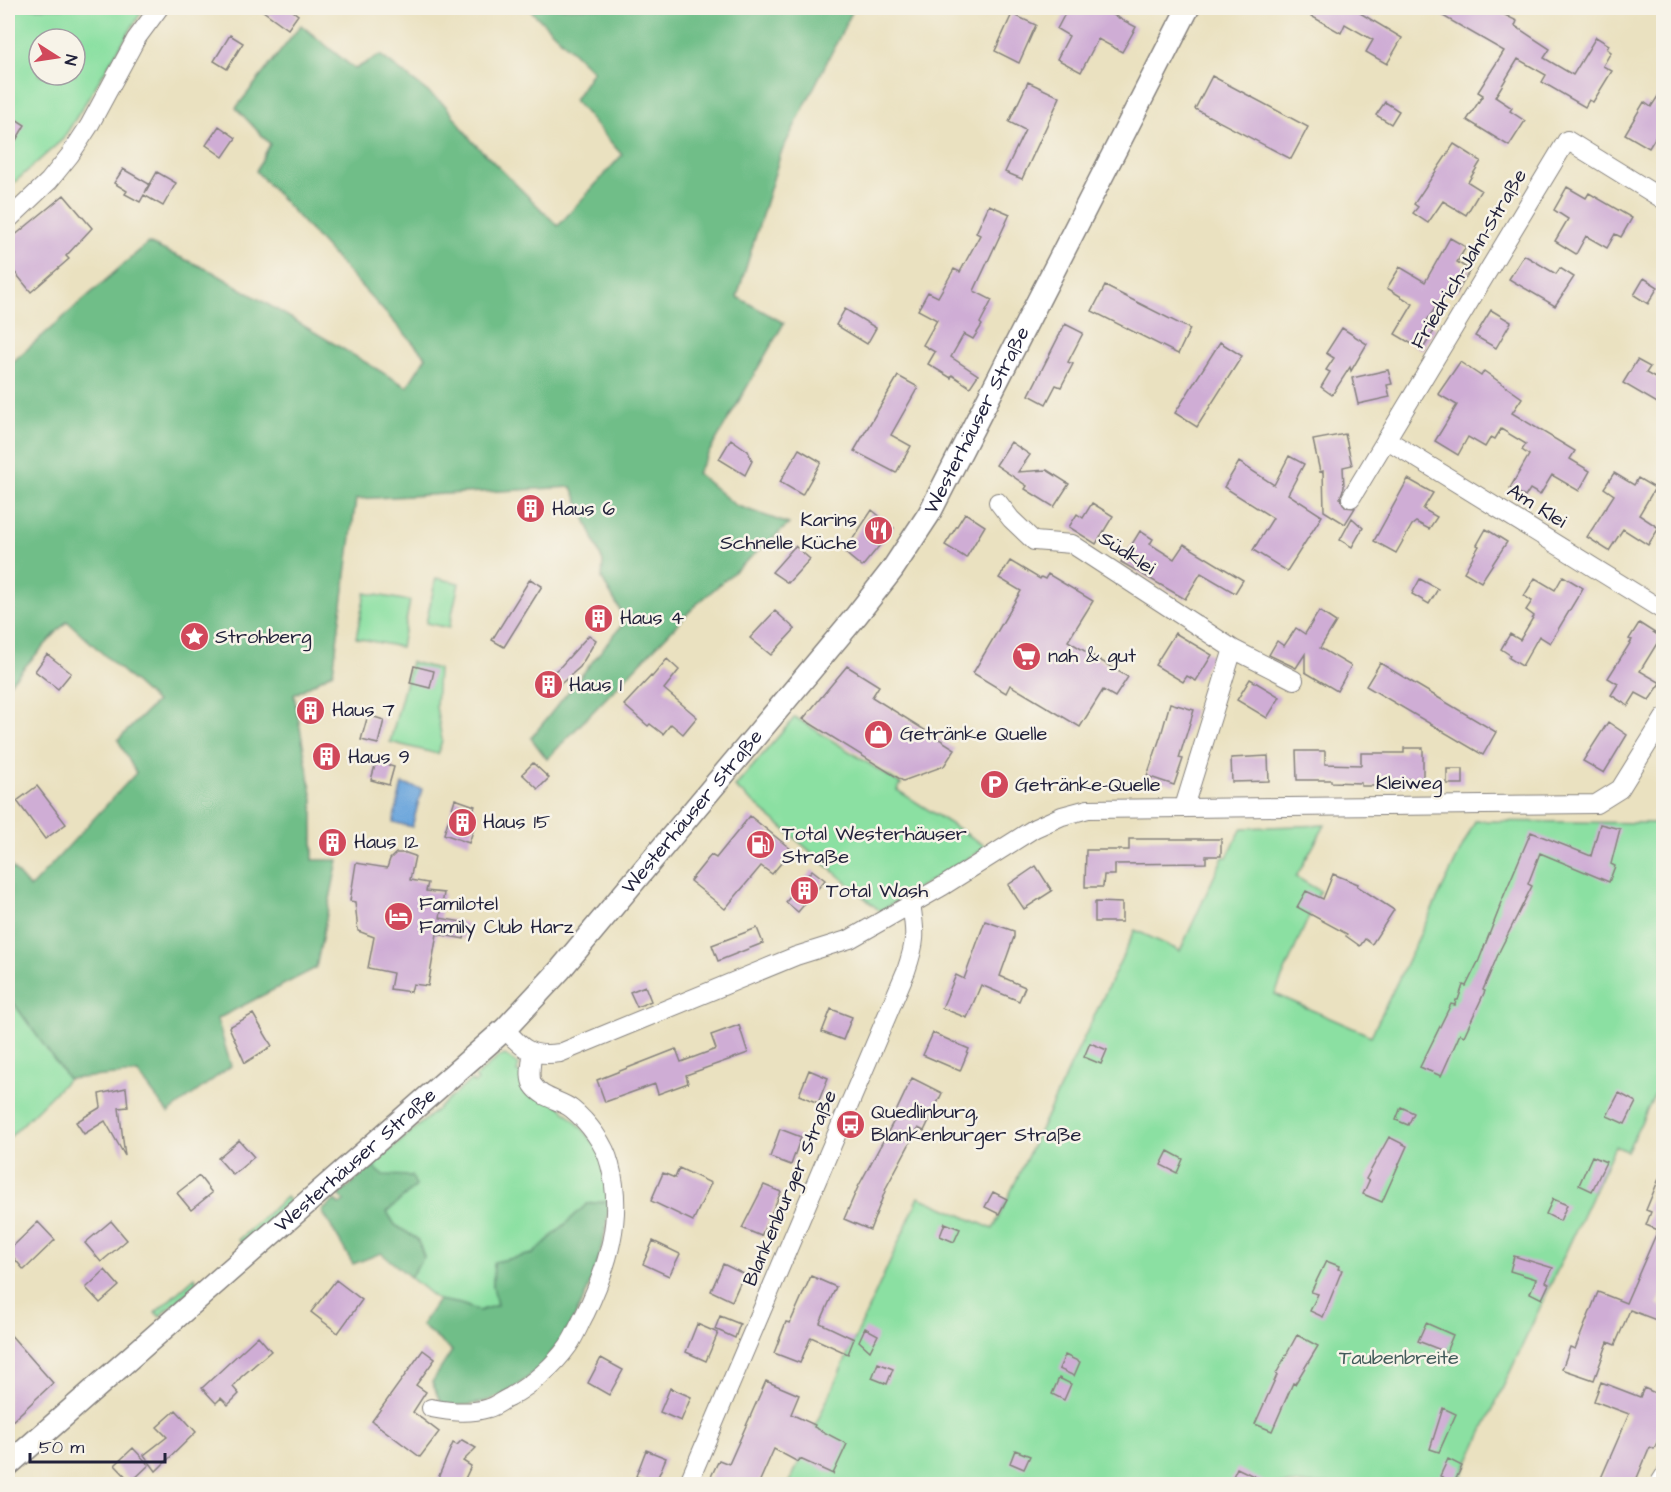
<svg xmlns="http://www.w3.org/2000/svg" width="1671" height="1492" font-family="'Architects Daughter',sans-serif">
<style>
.green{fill:#8be0a2;stroke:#56816e;stroke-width:1.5;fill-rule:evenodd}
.forest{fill:#70be88;stroke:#497062;stroke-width:1.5}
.water{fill:#6ca6dc;stroke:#47648c;stroke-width:1.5}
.building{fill:#cfadd5}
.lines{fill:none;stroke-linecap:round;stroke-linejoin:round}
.minor-casing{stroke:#86827e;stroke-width:20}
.major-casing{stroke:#86827e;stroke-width:25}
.minor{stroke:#fff;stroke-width:18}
.major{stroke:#fff;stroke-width:22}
.labels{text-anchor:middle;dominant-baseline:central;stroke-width:5;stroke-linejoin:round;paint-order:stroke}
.street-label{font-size:20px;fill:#22223b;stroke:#f7f3e8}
.poi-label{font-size:20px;fill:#22223b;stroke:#f7f3e8;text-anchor:start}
.park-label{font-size:20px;fill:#425b5a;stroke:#f7f3e8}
</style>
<rect width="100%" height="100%" fill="#f7f3e8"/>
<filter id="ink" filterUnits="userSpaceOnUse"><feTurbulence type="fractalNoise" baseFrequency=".0167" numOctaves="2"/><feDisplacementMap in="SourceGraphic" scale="12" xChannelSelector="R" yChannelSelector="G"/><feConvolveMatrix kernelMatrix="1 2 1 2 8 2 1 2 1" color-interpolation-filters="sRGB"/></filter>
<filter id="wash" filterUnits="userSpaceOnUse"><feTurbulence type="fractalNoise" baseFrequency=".008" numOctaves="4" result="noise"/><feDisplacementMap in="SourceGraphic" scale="24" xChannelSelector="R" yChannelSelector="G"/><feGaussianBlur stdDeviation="1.35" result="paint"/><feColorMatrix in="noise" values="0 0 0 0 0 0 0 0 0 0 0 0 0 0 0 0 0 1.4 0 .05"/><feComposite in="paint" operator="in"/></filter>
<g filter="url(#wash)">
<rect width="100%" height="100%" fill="#eae1c0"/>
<!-- green -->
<path class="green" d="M8 8H144L63 139 8 188ZM39 39H75V75H39Z
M436 578 459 583 449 628 426 623Z
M365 593 410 601 401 647 356 638Z
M411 662 438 669 436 707 442 740 438 754 390 742Z
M795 717 901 784 897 790 987 847 880 911 735 787Z
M1475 821 1655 823 1664 837 1663 1078 1627 1151 1615 1146 1458 1484H789L919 1197 993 1229 1135 930 1180 951 1223 857H1227L1242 828 1325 825 1296 877 1320 891 1275 994 1371 1036Z
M8 995 68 1079 8 1139Z
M505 1055 519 1065 517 1072 523 1074C547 1096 596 1132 604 1164 607 1176 607 1189 609 1201L587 1204 533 1254 494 1262 493 1286 497 1305 479 1311 461 1304 438 1300 410 1277 424 1256 417 1239 395 1225 387 1212 416 1186 382 1175 372 1166 471 1080 474 1083 478 1081 475 1077 499 1057Z
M286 1197 290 1202 243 1244 238 1240Z
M195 1277 197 1284 160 1316 155 1313Z"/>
<!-- forest -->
<path class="forest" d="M528 8H854L781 153 737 297 784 323 697 473 735 505 789 524 696 605 547 759 531 738 626 620 602 579 603 562 572 487 356 499 333 672 294 695 313 800V860H338L316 968 217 1019 231 1066 168 1113 138 1073 68 1079 8 995V863L30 888 136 773 118 740 156 702 67 621 8 685V366L148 243 213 272 407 387 426 357 256 171 270 144 236 108 301 25 355 69 380 55 446 106 472 141 558 226 622 155 574 100 593 71Z
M372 1166 383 1175 412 1176 416 1186 387 1212 395 1225 417 1239 424 1257 410 1277 381 1253 353 1264 322 1211 335 1200 339 1205 344 1201 339 1195Z
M609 1201C609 1215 606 1228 603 1241 587 1314 530 1419 441 1404L432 1382 452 1351 421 1325 438 1300 461 1304 479 1311 497 1305 493 1286 494 1262 533 1254 587 1204Z"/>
<!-- water -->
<path class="water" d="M402 784 422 789 412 827 393 822Z"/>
<g id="blocks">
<!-- building -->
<path class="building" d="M259 8H289L298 15 288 29Z
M1068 8H1100L1136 27 1122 52 1098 39 1081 72 1057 59 1069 36 1057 29Z
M1297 8H1363L1360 13 1402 38 1387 64 1366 52 1373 40 1345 24 1341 33Z
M1429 8H1491L1517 21 1515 26 1550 49 1544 58 1573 75 1596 37 1609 45 1607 49 1611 52 1603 66 1612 71 1593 102 1589 100 1585 107 1542 82 1546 75 1518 59 1495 97 1512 108 1510 111 1525 121 1509 146 1467 120 1483 95 1478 92 1504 51Z
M1012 14 1036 25 1019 63 995 51Z
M230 35 243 43 227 69 214 61Z
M1212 76 1308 127 1291 159 1195 109Z
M1028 82 1060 97 1022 179 1005 172 1025 130 1009 122Z
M1664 87V136L1658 133 1649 148 1625 134 1644 102 1651 107Z
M1385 102 1399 111 1391 124 1376 115Z
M8 114 25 125 8 154Z
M219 126 236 138 223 157 206 145Z
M1454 144 1481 161 1468 182 1481 190 1466 215 1443 201 1428 223 1413 213 1418 207 1414 204Z
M123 169 149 184 145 193 157 172 176 183 163 206 144 195 140 202 125 194 127 191 114 183Z
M1567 187 1586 198 1589 193 1632 218 1621 237 1615 234 1607 248 1586 236 1576 254 1555 241 1568 219 1554 210Z
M64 195 92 228 66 256 69 259 31 292 8 264V241Z
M989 205 1010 214 974 291 992 300 980 323 982 325 973 339 964 334 951 357 978 375 970 387 952 375 951 378 928 364 935 352 923 345 937 320 918 310 928 292 938 297 954 269 960 272 980 235 976 233Z
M1450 238 1466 247 1457 262 1470 270 1457 293 1448 288 1426 322 1436 328 1422 350 1395 334 1413 304 1387 288 1400 267 1425 282Z
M1524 255 1556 274 1560 268 1574 277 1555 306 1509 279Z
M1644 278 1658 287 1648 304 1634 295Z
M1105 286 1190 329 1178 354 1092 311Z
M845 309 876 328 867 344 836 325Z
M1491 310 1511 322 1496 348 1475 336Z
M1065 324 1083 333 1068 362 1073 364 1061 387 1056 385 1046 404 1029 395Z
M1342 328 1367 344 1351 371 1350 367 1332 395 1321 387 1330 372 1326 370 1334 358 1326 353Z
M1220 342 1242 356 1197 427 1175 413Z
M1637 360 1650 367 1646 373 1664 383V407L1623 383Z
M1460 362 1481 376 1484 371 1522 398 1512 413 1575 451 1570 459 1590 471 1579 491 1552 475 1540 495 1530 489 1525 497 1510 488 1529 455 1522 450 1526 444 1501 429 1495 439 1491 437 1485 447 1468 437 1458 455 1435 441 1457 405 1438 394Z
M1388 370 1392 384 1387 385 1390 397 1358 404 1352 378Z
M898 376 918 387 891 435 911 446 896 473 854 451Z
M1345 434 1352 465 1343 467 1344 487 1340 498 1345 507 1355 508 1345 524 1324 511 1323 471 1320 472 1313 440Z
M731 439 748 451 752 461 745 475 719 459Z
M1011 442 1030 455 1018 472 1047 470 1069 484 1054 507 1025 489 1027 486 996 465Z
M799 449 821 462 802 495 780 482Z
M1289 456 1304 464 1288 494 1322 516 1287 571 1253 550 1273 518 1224 487 1239 462 1274 485Z
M1614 473 1634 485 1638 478 1655 488 1639 515 1659 528 1648 545 1623 529 1609 551 1587 537 1614 495 1604 488Z
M1408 479 1433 493 1423 509 1437 517 1429 529 1416 522 1412 525 1396 553 1374 541Z
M1092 503 1113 516 1096 544 1069 527 1077 514 1083 518Z
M872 510 894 528 862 567 844 552Z
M965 513 985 526 966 558 945 545Z
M1352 518 1363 528 1352 547 1340 540Z
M1486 529 1507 542 1481 582 1464 572 1479 546 1477 545Z
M1140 531 1153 539 1150 544 1174 559 1184 544 1243 580 1235 593 1201 573 1185 599 1121 562Z
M795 546 810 559 788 583 772 572Z
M1010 561 1040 579 1041 577 1045 579 1048 574 1093 601 1068 641 1128 677 1115 697 1103 690 1080 727 1010 685 1006 693 973 673 1021 591 999 578Z
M1563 576 1583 588 1550 643 1539 636 1522 666 1509 658 1510 655 1501 649 1510 634 1520 640 1534 616 1526 610 1532 601 1524 596 1535 578 1555 590Z
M530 579 542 586 504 647 492 640Z
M1420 579 1438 589 1429 604 1412 594Z
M775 611 795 629 771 655 750 638Z
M1319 611 1336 622 1320 648 1351 666 1337 691 1305 672V654L1296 668 1269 655 1277 641 1284 646 1296 628 1305 634Z
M1639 623 1661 637 1640 671 1661 683 1649 700 1636 693 1628 706 1611 695 1618 684 1608 678 1632 640 1629 639Z
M1175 633 1212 655 1196 681 1187 676 1183 682 1155 665Z
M589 635 596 640 580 667 547 696 537 685 561 666Z
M47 654 71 673 58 689 35 671Z
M667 659 679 670 664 689 697 717 683 734 671 724 663 734 650 724 648 726 624 705 651 676 652 677Z
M1380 663 1496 732 1483 755 1366 686Z
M414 666 434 671 430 688 410 683Z
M847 666 879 686 872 697 955 749 944 766 903 781 803 719Z
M1250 679 1280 697 1267 718 1237 700Z
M1170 703 1194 710 1179 758 1183 759 1174 785 1147 776 1161 735Z
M368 715 384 720 378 744 361 740Z
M1608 722 1627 735 1604 773 1583 761Z
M1404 748H1423V779H1404V786H1361V783L1331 782V780H1297L1296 751H1325V764L1361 765V753H1404Z
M1268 756 1269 781 1232 782 1231 758Z
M376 762 394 767 389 785 371 780Z
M533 763 549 778 538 789 522 774Z
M1447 769H1463V784H1447Z
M37 786 66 824 45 839 17 801Z
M455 799 475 806 471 817 477 819 469 843 444 834Z
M750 816 792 850 772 874 761 866 725 909 690 881 711 855 716 858Z
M1600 824 1620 829 1611 864 1615 866 1609 882 1540 853 1528 884 1532 886 1500 950 1483 990 1485 991 1464 1036 1460 1034 1441 1076 1420 1067 1451 1004 1455 1005 1456 1000H1458L1463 985 1466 986 1479 960 1500 907H1499L1531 832 1591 856Z
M1129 839H1221V856H1206V863L1115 864V875H1104L1103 887H1085L1086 850H1129Z
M396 853H406L415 856 410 880 428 883 426 891 444 893 440 918 467 923 464 939 437 934 428 986 413 984 411 992 390 989 393 973 368 968 374 937 358 931 355 902 350 901 356 863 387 868 390 859Z
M1036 866 1052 891 1024 909 1008 885Z
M812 870 825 880 798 912 786 902Z
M1333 874 1358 884 1357 886 1394 910 1372 944 1365 939 1360 946 1346 936 1347 934 1297 907 1306 891 1323 899Z
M1095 902 1122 903V922H1095Z
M985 921 1014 931V937L1000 976 1025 987 1019 1001 981 985 967 1018 942 1008 956 975 964 979Z
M757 928 763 943 718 961 712 945Z
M645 986 651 1001 637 1007 630 992Z
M831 1009 852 1017 843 1040 822 1032Z
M253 1014 272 1046 245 1063 229 1027Z
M739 1025 748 1053 686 1075 688 1083 658 1094 655 1084 605 1102 597 1080 676 1049 681 1062 716 1049 711 1035Z
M933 1033 969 1049 960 1071 923 1055Z
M1090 1043 1107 1050 1101 1064 1084 1057Z
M809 1070 828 1078 818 1103 799 1095Z
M912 1078 942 1093 924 1131 918 1128 887 1186 870 1230 844 1219 858 1187 896 1117 894 1116Z
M126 1088 128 1107 119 1108 125 1156 105 1121 84 1134 76 1122 101 1107 99 1094Z
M1619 1093 1636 1102 1625 1124 1607 1116Z
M1401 1107 1414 1113 1408 1125 1396 1120Z
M780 1129 801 1137 791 1165 770 1157Z
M1389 1137 1407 1146 1382 1202 1363 1194 1369 1181 1366 1179Z
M239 1140 254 1157 233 1175 218 1158Z
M1168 1151 1183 1159 1177 1173 1161 1165Z
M1592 1156 1606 1162 1592 1191 1579 1185Z
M679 1168 711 1183 693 1221 651 1201 663 1173 675 1178Z
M1663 1169 1664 1289 1657 1305 1664 1308V1323L1630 1310 1615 1345 1608 1342 1594 1380 1562 1369 1570 1347 1575 1349 1598 1292 1626 1303 1658 1230 1646 1225 1651 1212 1646 1210Z
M199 1176 212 1193 191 1210 177 1193Z
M764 1185 781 1192 761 1236 742 1228Z
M993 1192 1007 1199 999 1214 985 1207Z
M1553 1199 1567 1205 1560 1221 1546 1214Z
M111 1221 127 1240 101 1262 85 1243Z
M38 1222 55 1240 24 1270 8 1251Z
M945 1223 960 1229 954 1242 940 1236Z
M653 1241 680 1254 669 1276 643 1264Z
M1514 1256 1553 1268 1546 1282 1549 1284 1542 1299 1530 1293 1536 1279 1510 1271Z
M1326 1261 1339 1266 1338 1269 1342 1270 1323 1317 1310 1311 1318 1294 1311 1292Z
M723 1264 744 1274 732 1301 711 1291Z
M105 1270 119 1286 100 1303 86 1288Z
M811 1276 836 1287 820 1323 854 1339 848 1354 811 1337 800 1363 774 1353 786 1322 790 1323Z
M336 1280 362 1300 338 1333 311 1312Z
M720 1316 740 1324 735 1338 715 1329Z
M1426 1323 1453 1335 1446 1352 1418 1341Z
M697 1324 718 1333 706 1361 686 1352Z
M865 1328 878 1335 870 1351 859 1341Z
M8 1332 53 1383 8 1425Z
M1297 1335 1318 1346 1295 1384 1293 1383 1272 1431 1255 1424 1277 1375 1276 1374Z
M258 1336 271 1351 241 1377 233 1387 239 1394 228 1405 221 1398 216 1403 202 1388Z
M423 1350 435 1359 416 1385 426 1392 413 1412 439 1432 420 1457 372 1421Z
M1065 1355 1080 1362 1074 1376 1059 1369Z
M601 1358 623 1370 609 1395 588 1383Z
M878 1363 893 1369 887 1384 872 1378Z
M1059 1378 1071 1384 1064 1400 1052 1394Z
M766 1381 799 1395 791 1414 815 1425 814 1427 847 1444 833 1474 800 1459 798 1462 774 1449 758 1485H707L719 1460 729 1464Z
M1601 1382 1640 1397 1644 1388 1664 1397V1427L1654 1449 1650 1447 1634 1485H1598L1629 1414 1594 1401Z
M670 1388 691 1397 681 1421 660 1412Z
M1443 1408 1456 1414 1439 1452 1430 1449Z
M176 1410 196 1432 156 1471 144 1455 167 1437 157 1427Z
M462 1440 476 1448 463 1461 471 1466 462 1485H453L444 1480 440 1485H435L453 1443 457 1445Z
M133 1448 149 1465 131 1482 115 1465Z
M646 1450 666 1458 655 1484 636 1476Z
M1015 1450 1030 1456 1024 1469 1010 1463Z
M1448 1459 1462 1466 1454 1483 1440 1476Z
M1237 1468 1272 1485H1229Z"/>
</g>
</g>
<g filter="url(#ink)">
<use href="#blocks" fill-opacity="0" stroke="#86827e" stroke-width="1.5"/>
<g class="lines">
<defs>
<path id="minor" d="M8 220 49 181 70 155 89 126 136 39 159 8
M1386 439 1664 611
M1351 498 1567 140 1664 200
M998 502 1011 519 1034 541 1072 544 1233 649 1184 807
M1233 649 1294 680
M505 1029C523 1050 532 1057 560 1053L796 956 850 939 943 886 1035 828 1062 816 1088 809 1596 804 1620 789 1664 718
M431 1408C451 1412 470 1414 489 1408 496 1406 503 1400 510 1397 532 1384 553 1367 568 1346 575 1336 579 1325 585 1314 608 1267 624 1216 610 1165 605 1144 588 1122 572 1109 561 1100 542 1099 533 1085 528 1077 532 1062 532 1054
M688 1484 906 971C916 942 916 934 911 904
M1659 1484 1664 1476"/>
<g id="major">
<path id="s1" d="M8 1465 505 1029 560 970 856 616 892 570 929 514 1188 8"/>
</g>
</defs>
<!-- minor casing -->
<use href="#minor" class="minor-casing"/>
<!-- major casing -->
<use href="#major" class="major-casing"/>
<!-- minor -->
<use href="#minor" class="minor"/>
<!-- major -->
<use href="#major" class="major"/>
</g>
</g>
<!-- icons -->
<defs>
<symbol id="building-disc" viewBox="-11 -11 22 22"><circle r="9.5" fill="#d1495b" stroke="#f7f3e8"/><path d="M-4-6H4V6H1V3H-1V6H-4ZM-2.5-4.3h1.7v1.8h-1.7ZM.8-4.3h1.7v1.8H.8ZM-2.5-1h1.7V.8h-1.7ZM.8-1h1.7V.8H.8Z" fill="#fff"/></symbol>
<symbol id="restaurant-disc" viewBox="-11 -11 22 22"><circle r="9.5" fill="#d1495b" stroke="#f7f3e8"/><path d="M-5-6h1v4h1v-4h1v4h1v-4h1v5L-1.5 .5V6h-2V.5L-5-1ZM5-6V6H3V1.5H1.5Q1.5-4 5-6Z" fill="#fff"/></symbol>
<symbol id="sight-disc" viewBox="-11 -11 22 22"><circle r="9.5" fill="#d1495b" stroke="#f7f3e8"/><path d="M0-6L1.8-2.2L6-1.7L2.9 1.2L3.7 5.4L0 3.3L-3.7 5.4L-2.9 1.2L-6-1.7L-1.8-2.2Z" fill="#fff"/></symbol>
<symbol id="supermarket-disc" viewBox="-11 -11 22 22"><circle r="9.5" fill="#d1495b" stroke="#f7f3e8"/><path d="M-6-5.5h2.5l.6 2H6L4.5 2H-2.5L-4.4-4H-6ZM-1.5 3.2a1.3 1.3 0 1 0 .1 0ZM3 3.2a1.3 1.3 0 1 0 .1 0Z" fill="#fff"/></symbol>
<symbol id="shop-disc" viewBox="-11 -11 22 22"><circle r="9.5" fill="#d1495b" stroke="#f7f3e8"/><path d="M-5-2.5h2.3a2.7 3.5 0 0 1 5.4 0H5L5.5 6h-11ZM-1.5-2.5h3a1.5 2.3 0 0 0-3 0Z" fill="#fff"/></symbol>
<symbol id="parking-disc" viewBox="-11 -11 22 22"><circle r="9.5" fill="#d1495b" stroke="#f7f3e8"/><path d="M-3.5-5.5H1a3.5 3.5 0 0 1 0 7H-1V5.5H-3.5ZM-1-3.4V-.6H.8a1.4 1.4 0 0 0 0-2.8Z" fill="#fff"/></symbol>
<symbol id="fuel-disc" viewBox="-11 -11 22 22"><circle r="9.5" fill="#d1495b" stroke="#f7f3e8"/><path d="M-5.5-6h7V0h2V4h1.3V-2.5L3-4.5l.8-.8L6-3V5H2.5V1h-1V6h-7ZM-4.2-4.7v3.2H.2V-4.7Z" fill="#fff"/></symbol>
<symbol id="hotel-disc" viewBox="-11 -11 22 22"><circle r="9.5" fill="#d1495b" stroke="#f7f3e8"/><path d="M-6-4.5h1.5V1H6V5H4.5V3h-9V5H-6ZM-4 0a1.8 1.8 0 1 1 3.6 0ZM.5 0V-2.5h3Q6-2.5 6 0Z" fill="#fff"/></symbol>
<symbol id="bus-disc" viewBox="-11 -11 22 22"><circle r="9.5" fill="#d1495b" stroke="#f7f3e8"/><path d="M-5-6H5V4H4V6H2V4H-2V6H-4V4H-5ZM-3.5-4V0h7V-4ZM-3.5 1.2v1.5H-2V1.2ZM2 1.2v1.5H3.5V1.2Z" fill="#fff"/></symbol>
</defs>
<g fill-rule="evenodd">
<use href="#building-disc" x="514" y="492" width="33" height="33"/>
<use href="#restaurant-disc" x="862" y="514" width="33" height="33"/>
<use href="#building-disc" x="582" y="602" width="33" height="33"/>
<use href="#sight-disc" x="178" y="620" width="33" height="33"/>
<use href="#supermarket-disc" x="1010" y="640" width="33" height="33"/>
<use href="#building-disc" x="532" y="668" width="33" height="33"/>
<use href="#building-disc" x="294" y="694" width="33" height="33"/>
<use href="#shop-disc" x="862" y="718" width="33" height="33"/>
<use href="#building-disc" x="310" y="740" width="33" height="33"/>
<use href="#parking-disc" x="978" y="768" width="33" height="33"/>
<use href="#building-disc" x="446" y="806" width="33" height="33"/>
<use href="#building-disc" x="316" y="826" width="33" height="33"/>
<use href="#fuel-disc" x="744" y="828" width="33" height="33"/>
<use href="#building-disc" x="788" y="874" width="33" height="33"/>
<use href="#hotel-disc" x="382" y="900" width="33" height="33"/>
<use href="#bus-disc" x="834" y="1108" width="33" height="33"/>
</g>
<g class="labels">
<!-- street labels -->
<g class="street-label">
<text transform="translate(1469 259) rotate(-59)">Friedrich-Jahn-Straße</text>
<text stroke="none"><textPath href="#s1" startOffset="1434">Westerhäuser Straße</textPath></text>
<text transform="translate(1537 506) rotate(32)">Am Klei</text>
<text transform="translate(1127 553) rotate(33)">Südklei</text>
<text x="1409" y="783">Kleiweg</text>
<text stroke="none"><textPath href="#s1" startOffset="948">Westerhäuser Straße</textPath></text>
<text stroke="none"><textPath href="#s1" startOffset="462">Westerhäuser Straße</textPath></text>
<text transform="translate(790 1188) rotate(-67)">Blankenburger Straße</text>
</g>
<!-- poi labels -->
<g class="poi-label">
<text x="552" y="509">Haus 6</text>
<text x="857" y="520" text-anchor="end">Karins<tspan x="857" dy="23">Schnelle Küche</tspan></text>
<text x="620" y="618">Haus 4</text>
<text x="215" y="637">Strohberg</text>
<text x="1048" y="656">nah &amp; gut</text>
<text x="569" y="685">Haus 1</text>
<text x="332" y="710">Haus 7</text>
<text x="900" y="734">Getränke Quelle</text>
<text x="348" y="757">Haus 9</text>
<text x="1015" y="785">Getränke-Quelle</text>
<text x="483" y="822">Haus 15</text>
<text x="782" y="834">Total Westerhäuser<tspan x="782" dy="23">Straße</tspan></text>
<text x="354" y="842">Haus 12</text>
<text x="826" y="891">Total Wash</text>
<text x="419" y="904">Familotel<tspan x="419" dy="23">Family Club Harz</tspan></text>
<text x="871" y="1112">Quedlinburg,<tspan x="871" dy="23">Blankenburger Straße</tspan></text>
</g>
<!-- park labels -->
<g class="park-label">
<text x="1399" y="1358">Taubenbreite</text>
</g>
</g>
<!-- margin -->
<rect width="1671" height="1492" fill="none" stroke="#f7f3e8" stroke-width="30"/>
<!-- north arrow -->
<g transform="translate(57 57) rotate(102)"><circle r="28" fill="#f7f3e8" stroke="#a29fa3" stroke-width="1.5"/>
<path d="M0-4.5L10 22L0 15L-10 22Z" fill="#d1495b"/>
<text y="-9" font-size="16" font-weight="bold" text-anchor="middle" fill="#22223b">N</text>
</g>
<!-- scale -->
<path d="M30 1453v9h135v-9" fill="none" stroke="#22223b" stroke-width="3"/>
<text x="39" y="1453" font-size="18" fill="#22223b" stroke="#f7f3e8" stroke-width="4.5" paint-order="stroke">50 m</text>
</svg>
